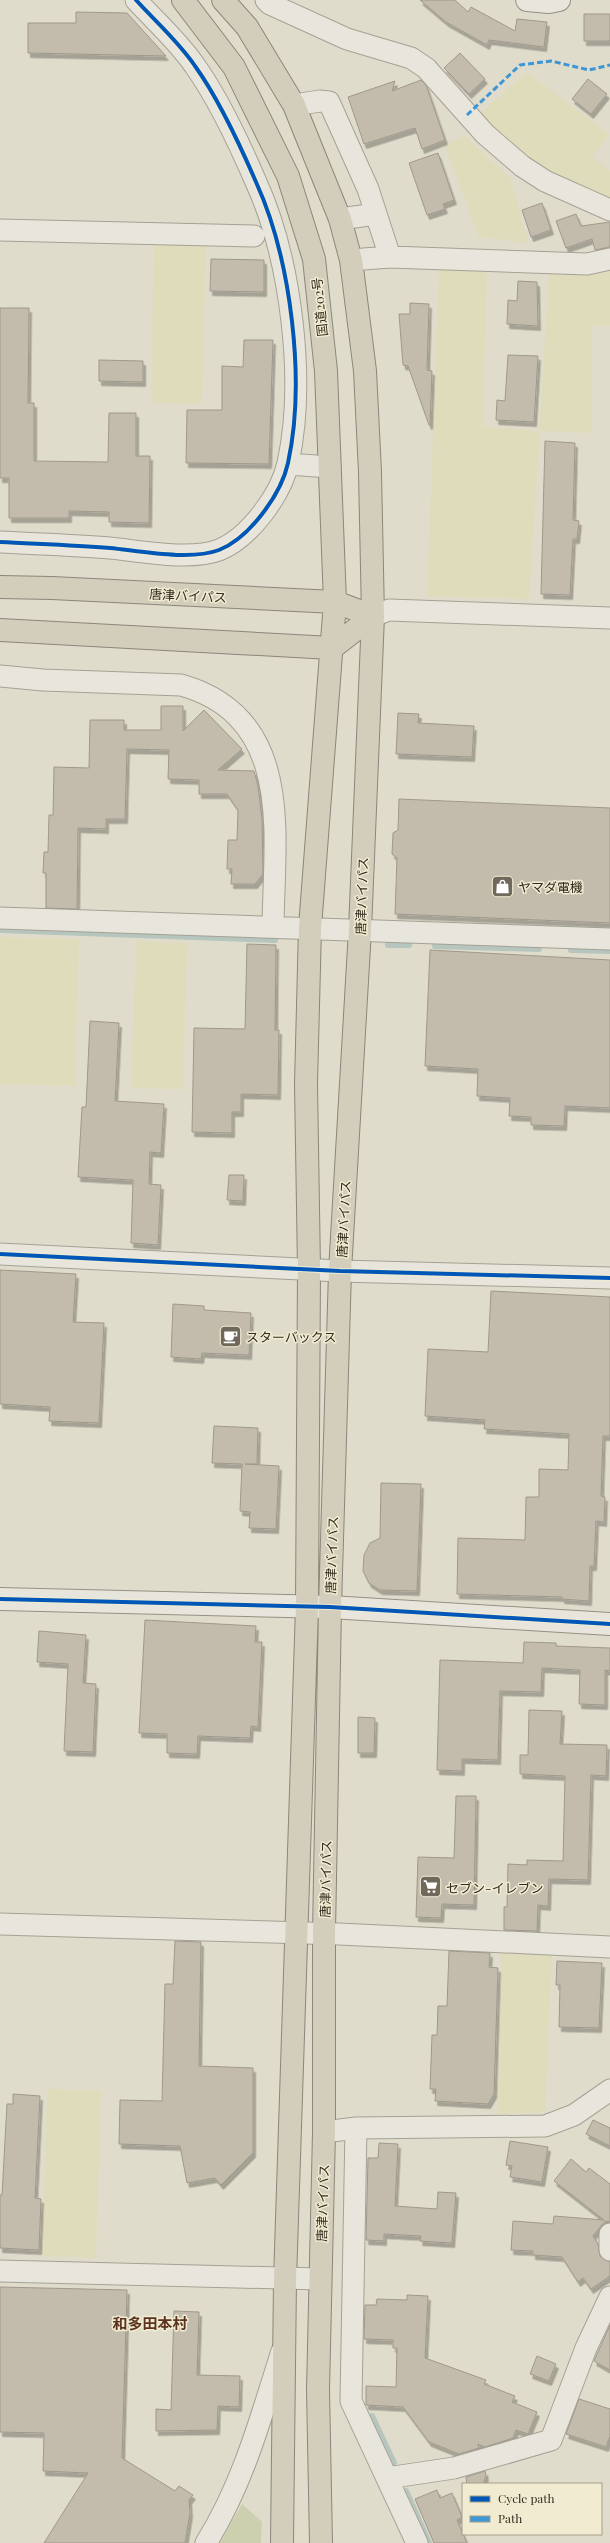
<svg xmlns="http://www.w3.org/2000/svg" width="610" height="2543" font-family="'Playfair Display','Noto Sans JP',serif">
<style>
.farmland{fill:#dfdcbc}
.green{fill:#ccd0ae}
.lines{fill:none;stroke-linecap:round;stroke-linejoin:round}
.stream{stroke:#b6c6be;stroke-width:6}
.building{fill:#c3bbac;stroke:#a0988b;filter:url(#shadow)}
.street-casing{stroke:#a5a194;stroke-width:23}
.secondary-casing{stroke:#959084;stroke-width:24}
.highway-casing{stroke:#8b867b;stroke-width:24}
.street{stroke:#e8e6dc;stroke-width:21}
.secondary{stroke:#e8e6dc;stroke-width:22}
.highway{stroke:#d3cdbc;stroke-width:22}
.quiet{stroke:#3d96d5;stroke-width:3;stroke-dasharray:6 3;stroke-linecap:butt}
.cycleway-casing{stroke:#f1ecd1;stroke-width:6}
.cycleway{stroke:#0057b8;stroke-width:4}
.labels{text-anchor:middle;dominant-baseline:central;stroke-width:3;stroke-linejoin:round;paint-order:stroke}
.street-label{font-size:13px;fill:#322a1e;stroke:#f1ecd1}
.poi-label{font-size:13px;fill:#322a1e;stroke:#f1ecd1;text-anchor:start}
.quarter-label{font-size:15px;font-weight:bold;fill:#5b3421;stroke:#f1ecd1}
</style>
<defs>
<filter id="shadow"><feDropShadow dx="2.5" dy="4.5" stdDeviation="0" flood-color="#0004"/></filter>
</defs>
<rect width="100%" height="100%" fill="#e0dccb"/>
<!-- farmland -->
<path class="farmland" d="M527 72 610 135 592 157 610 171V198L528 164 480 114Z
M464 135 510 178 529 243 479 237 445 146Z
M154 243 206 245 202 404 151 403Z
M439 266 487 268 483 427 539 431 549 274 598 272 610 268V326L592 325V433L540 431 529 599 427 596Z
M0 937 79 939 75 1086 0 1084Z
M136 941 187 943 183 1089 131 1088Z
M502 1949 552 1951 545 2112 497 2114Z
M47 2089 101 2091 96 2258 42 2256Z"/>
<!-- green -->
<path class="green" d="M242 2504 262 2522 261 2543H220Z"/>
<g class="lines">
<!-- stream -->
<path class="stream" d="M0 930 275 940
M388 945H409
M435 946 539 949
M571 950 610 951
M372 2416 394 2463
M406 2491 429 2543"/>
</g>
<!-- building -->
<path class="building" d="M420 0H455L468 12 471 7 515 31 517 19 547 22 544 47 489 40 487 45 446 22Z
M76 12 127 13 166 56 28 53V23H76Z
M584 14H610V41H584Z
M460 53 485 79 469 94 444 68Z
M588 79 607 94 591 114 572 99Z
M421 80 426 85 445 140 422 149 415 128 364 144 348 97 395 81 392 91Z
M438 153 454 200 443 204 445 209 427 215 409 163Z
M542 203 551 230 531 237 522 210Z
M576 214 581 226 610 222V247L595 250 592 239 566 248 556 221Z
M211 259 264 260V292L210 291Z
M518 281 537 282 538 326 507 324 508 300 517 301Z
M410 303 429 304 427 370 432 371 430 425H429L408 366 403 365 399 314H410Z
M0 308H29L28 403H34V461L108 462 109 413H136V456H150L149 523 109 522V512L69 511V518H9V478H0Z
M244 340H273L269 464 186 463 187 410H222V366L243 367Z
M508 355 538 356 534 422 496 420 497 400 505 401Z
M99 360 143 361V382L99 381Z
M545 441 575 443 573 520 579 521 577 539H573L570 595 541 594Z
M161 706H183V731L204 710 242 749 218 770 254 771 258 786 262 819 263 874 255 884H231L232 869H227L228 840H237L238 810 227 794H199V780L168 779 169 750 127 749 125 819H106V829L78 828 77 909 46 908V873H43L44 852H48L49 815H53L54 767 89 768 90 720H124V730H161Z
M398 713 419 714 418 723 474 726 472 757 396 754Z
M399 799 610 808V923L395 914 397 858 392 854 393 833 398 830Z
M247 944 276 945 275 1030H279L278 1095 241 1094V1112H232V1133L192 1132 194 1028 245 1029Z
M430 950 610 960V1108L565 1106 564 1126 531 1125V1117L509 1116 510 1098 477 1096 478 1069 425 1066Z
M90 1021 119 1023 115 1101 164 1104 161 1153 150 1152 149 1184 161 1185 158 1245 131 1243 133 1180 78 1177 82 1107H86Z
M229 1175H244L243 1201 227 1200Z
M0 1270 76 1274 73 1322 104 1323 99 1423 49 1421 50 1407 0 1404Z
M491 1291 610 1297V1436H603L601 1496 605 1497 604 1522 596 1521 594 1566H590L589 1601 562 1599V1597L457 1594 458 1538 525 1540 526 1497H539V1469L568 1470 569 1434 484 1429 485 1420 425 1416 428 1349 488 1352Z
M173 1304 204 1306V1310L251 1313 249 1355 202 1353 201 1359 171 1357Z
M214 1426 258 1428 257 1464H245L279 1466 276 1529 249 1528 250 1512 240 1511 242 1464 212 1463Z
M381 1483 421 1484 417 1591 380 1590 369 1583 363 1571 364 1555 370 1543 380 1538Z
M145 1620 256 1626 255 1642H262L258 1727 251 1726 250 1738 198 1736 197 1754 167 1753V1734L139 1733Z
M39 1631 86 1635 83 1683 96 1684 93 1752 64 1751 68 1664 37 1662Z
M524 1642 556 1643V1646L610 1648V1671L605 1670V1705L579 1704 580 1670 542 1668 541 1692 500 1691 498 1760 462 1759V1771L437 1770 440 1660 523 1663Z
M529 1710 562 1711 560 1744 607 1745 606 1776 591 1775 588 1880 549 1879 548 1906 538 1905 537 1931 504 1930V1907H507L508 1864 527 1865V1860L563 1861 565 1776 520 1774V1755H528Z
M358 1717 375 1718 374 1753H358Z
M456 1796H476L474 1905 442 1904 441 1918 416 1917 418 1857 454 1858Z
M175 1941 201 1942 199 2066 253 2068V2153L221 2185 215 2178 187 2183 180 2146 119 2144 120 2100 162 2101 165 1984H173Z
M449 1951 490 1953 489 1967 498 1968 494 2094 488 2104 435 2101 436 2089H430L432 2035H437L438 2006H447Z
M557 1961 602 1963 599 2028 559 2027 560 1985H556Z
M13 2094 40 2096 35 2198 41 2199 39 2250 0 2248V2195H2L7 2104H13Z
M593 2120 610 2128V2146L586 2134Z
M510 2141 548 2147 542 2182 510 2177 512 2166 506 2165Z
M379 2143 398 2144 395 2206 437 2209 438 2192 456 2193 452 2243 420 2241 421 2236 384 2234V2241L366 2240 368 2158H378Z
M571 2159 586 2172 589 2168 610 2184V2222L605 2221 593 2236 598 2244 600 2256 610 2262V2276L591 2289 583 2278 578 2282 562 2257 533 2255V2251L511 2250 513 2221 553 2224 554 2216 604 2220 554 2181Z
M0 2287 127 2290 122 2458 175 2491 179 2486 193 2495 189 2500 190 2513 185 2543H44L88 2473 43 2471 44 2433 0 2432Z
M407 2295 428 2296 425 2358 486 2380 484 2384 515 2396 512 2402 537 2412 528 2434 516 2430 513 2438 485 2447 478 2444 479 2448 459 2454 429 2442 403 2407 366 2405V2386L396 2387 397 2348H393V2340L364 2339 365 2305H376L377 2299 407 2300Z
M174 2311 199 2312 197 2375 240 2376 239 2407 218 2406 217 2430 156 2431V2409L171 2410Z
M610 2325V2370L594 2361Z
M537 2356 556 2364 549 2381 530 2374Z
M579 2399 610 2409V2436L606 2447 566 2434Z
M485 2471 486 2476 483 2484H467L466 2477Z
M437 2490 440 2498 452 2493 462 2517 457 2520 467 2543H434L415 2499Z"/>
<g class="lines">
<defs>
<path id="street" d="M266 0 270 4 347 39 411 58 426 68 485 134 522 166 545 181 610 210
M294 105 320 101 329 102 368 189 390 257
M340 219 376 214
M0 230 254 236
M351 260 390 257 587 264 610 259
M288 464 330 467
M0 542C37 544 73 545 110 548 140 551 190 561 219 550 249 538 281 495 288 463 306 380 291 259 256 182 240 145 218 98 195 66 179 42 155 21 136 0
M373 616 389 610 610 618
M0 676 43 680 181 685C295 717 274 835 273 926
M0 918 610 939
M0 1254 340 1271 610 1278
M0 1924 339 1934 610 1947
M356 2128 351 2401 417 2543
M324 2132 356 2128 545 2126 574 2115 610 2090
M610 2234V2250
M0 2271 320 2279
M387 2478 454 2468 551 2440 586 2348 610 2297
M206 2543C243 2484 261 2417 282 2351"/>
<path id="secondary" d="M527 0 549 2 559 0
M0 1599 330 1607 610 1624"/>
<path id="highway" d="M183 0 234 67 288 176 314 259 326 371 335 602 310 927 306 1084 309 1269 307 1607 285 2280 282 2543
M223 0 247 27 294 105 340 219 351 260 365 371 370 472 373 616 360 930 340 1271 330 1607 324 1933V2132L318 2390 321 2543
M0 587 52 588 335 602 373 616
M0 630 332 648 373 616"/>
</defs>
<!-- street casing -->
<use href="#street" class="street-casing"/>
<!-- secondary casing -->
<use href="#secondary" class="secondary-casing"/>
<!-- highway casing -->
<use href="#highway" class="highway-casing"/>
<!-- street -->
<use href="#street" class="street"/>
<!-- secondary -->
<use href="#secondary" class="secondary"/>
<!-- highway -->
<use href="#highway" class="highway"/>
<!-- quiet -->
<path class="quiet" d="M467 115 520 65 551 61 589 70 610 65"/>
<defs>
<path id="cycleway" d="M0 542C37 544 73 545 110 548 140 551 190 561 219 550 249 538 281 495 288 463 306 380 291 259 256 182 240 145 218 98 195 66 179 42 155 21 136 0
M0 1254 340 1271 610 1278
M0 1599 330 1607 610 1624"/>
</defs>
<!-- cycleway casing -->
<use href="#cycleway" class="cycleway-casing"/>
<!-- cycleway -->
<use href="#cycleway" class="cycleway"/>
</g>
<!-- icons -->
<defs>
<symbol id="shop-square" viewBox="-11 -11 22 22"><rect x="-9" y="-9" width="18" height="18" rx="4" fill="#6f685b" stroke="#f1ecd1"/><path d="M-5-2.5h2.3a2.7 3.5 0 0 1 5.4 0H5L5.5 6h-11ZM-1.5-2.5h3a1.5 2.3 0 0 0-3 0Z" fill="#fff"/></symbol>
<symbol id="cafe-square" viewBox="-11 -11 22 22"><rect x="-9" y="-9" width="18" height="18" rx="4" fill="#6f685b" stroke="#f1ecd1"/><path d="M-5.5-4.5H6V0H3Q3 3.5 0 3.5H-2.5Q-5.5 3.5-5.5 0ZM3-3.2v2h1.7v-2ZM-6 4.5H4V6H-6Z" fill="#fff"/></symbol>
<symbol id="supermarket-square" viewBox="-11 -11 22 22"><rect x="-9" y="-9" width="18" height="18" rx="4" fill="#6f685b" stroke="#f1ecd1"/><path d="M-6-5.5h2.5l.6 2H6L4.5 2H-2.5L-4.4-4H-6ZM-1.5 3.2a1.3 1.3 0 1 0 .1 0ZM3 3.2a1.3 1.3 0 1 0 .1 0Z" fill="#fff"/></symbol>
</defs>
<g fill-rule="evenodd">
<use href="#shop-square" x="490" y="874" width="25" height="25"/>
<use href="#cafe-square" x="218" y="1324" width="25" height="25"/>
<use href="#supermarket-square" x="418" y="1874" width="25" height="25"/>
</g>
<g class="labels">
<!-- street labels -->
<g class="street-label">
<text transform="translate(319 307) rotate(-96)">国道202号</text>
<text transform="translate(188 595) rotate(3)">唐津バイパス</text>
<text transform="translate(361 896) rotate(-88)">唐津バイパス</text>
<text transform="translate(343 1219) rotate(-87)">唐津バイパス</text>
<text transform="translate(331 1555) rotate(-88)">唐津バイパス</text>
<text transform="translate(325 1879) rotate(-89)">唐津バイパス</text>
<text transform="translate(322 2203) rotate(-88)">唐津バイパス</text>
</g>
<!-- poi labels -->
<g class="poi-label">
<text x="518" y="886">ヤマダ電機</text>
<text x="246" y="1336">スターバックス</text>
<text x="446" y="1887">セブン-イレブン</text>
</g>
<!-- quarter labels -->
<g class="quarter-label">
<text x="150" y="2323">和多田本村</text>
</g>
</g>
<!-- legend -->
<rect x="462" y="2483" width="140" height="52" fill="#f1ecd1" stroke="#a59e89"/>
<rect x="470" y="2496" width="20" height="6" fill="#0057b8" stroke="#a59e89"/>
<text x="498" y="2503" font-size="12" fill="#322a1e">Cycle path</text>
<rect x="470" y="2516" width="20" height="6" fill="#3d96d5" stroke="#a59e89"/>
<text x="498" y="2523" font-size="12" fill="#322a1e">Path</text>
</svg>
